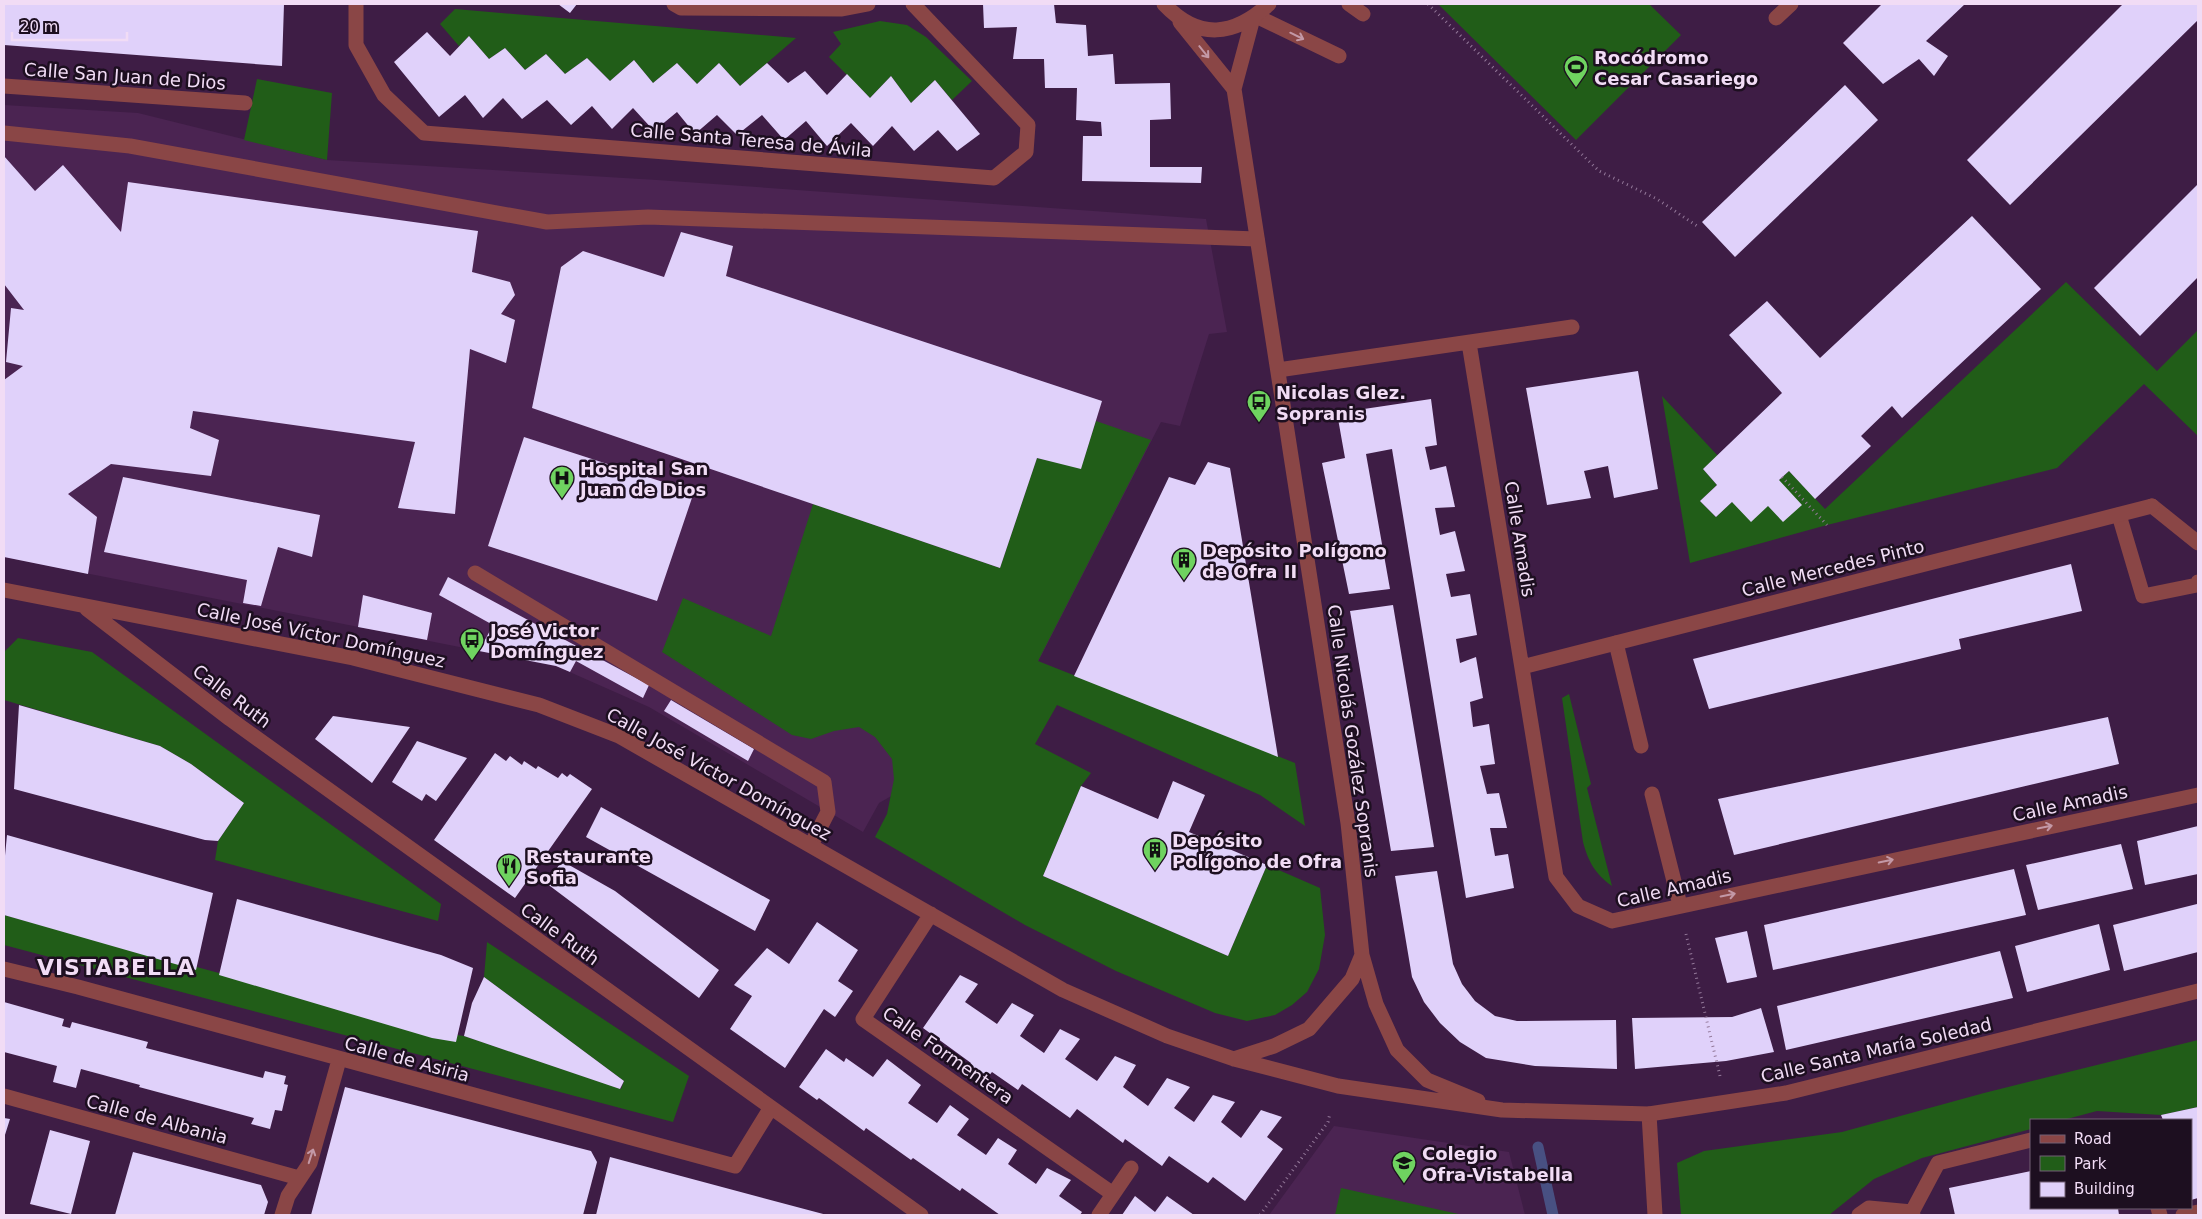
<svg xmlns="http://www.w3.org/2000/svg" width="2202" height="1219" font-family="'DejaVu Sans',sans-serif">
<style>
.built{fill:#4b2452}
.green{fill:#215d18}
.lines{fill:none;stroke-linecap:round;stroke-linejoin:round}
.stream{stroke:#485082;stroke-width:11}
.building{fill:#e0d1fa}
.path{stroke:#94799a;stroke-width:3;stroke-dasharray:1 4;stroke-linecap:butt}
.lane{stroke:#8a4646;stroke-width:15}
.street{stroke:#8a4646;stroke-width:15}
.oneway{stroke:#c398a6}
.labels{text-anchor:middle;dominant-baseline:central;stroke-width:5;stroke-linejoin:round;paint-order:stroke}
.poi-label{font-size:18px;font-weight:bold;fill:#f1dcf5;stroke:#1d0f20;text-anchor:start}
.street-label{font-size:18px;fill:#f1dcf5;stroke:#1d0f20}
.district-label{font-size:22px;font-weight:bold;letter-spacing:1px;fill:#f1dcf5;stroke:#1d0f20}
</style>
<rect width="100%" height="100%" fill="#3e1d45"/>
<!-- built -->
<path class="built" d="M4 105 138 113 327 160 657 180 1206 219 1227 332 1209 334 1180 426 1161 422 1001 734 879 803 863 832 649 707 556 666 4 557Z
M1334 1126 1509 1152 1525 1215H1269Z"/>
<!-- green -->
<path class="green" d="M1438 4H1649L1681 35 1576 140Z
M455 9 796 38 740 86 719 63 697 84 677 63 653 83 634 60 610 81 587 58 565 74 546 54 525 70 505 48 489 59 469 36 459 46 440 24Z
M880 21 907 25 926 37 972 81 952 100 935 80 911 103 891 76 870 98 829 57 841 44 833 32Z
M257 79 332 93 327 160 244 140Z
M2066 282 2157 371 2198 330V436L2144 384 2057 468 1827 525 1690 563 1662 396 1718 456 1703 469 1717 485 1700 501 1716 517 1732 502 1779 480 1789 471 1825 509Z
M1096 421 1151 440 1038 661 1295 763 1305 826 1260 795 1057 705 1035 744 1091 773 1081 786 1043 876 1228 956 1267 865 1320 888 1325 935 1319 969 1307 992 1292 1005 1275 1015 1247 1021 1215 1013 1116 971 1025 925 875 837 887 814 894 779 892 759 875 737 859 727 834 731 811 739 792 735 662 652 683 598 771 636 813 504 1000 568 1037 458 1081 468Z
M18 638 92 652 441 904 438 921 215 860 218 841 244 803 191 764 160 746 4 700V652Z
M1569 694 1591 784 1587 788 1612 886C1595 874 1588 861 1583 842L1562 698Z
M4 915 437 1032 464 1036 621 1089 624 1081 484 977 487 942 689 1076 673 1122 4 945Z
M2198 1040V1107L2161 1115 2097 1111 2063 1120H2031V1129L1922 1158 1874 1179 1829 1215H1681L1677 1163 1704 1151 1842 1132 1984 1093Z
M1341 1188 1463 1215H1335Z"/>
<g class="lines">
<!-- stream -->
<path class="stream" d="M1538 1147 1553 1215"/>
</g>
<!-- building -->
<path class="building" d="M4 4H284L282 66 4 45Z
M558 4H577L570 13Z
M983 4H1054L1056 23 1086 25 1088 56 1113 54 1115 84 1170 83 1171 119 1150 120V167H1202L1201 183 1082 181 1083 136H1102L1101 122 1076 120 1077 88H1045L1044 59H1013L1017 27 984 28Z
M1882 4H1965L1926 41 1948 56 1934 76 1919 59 1883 84 1843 43Z
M2123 4H2198V20L2010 205 1967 160Z
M427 32 450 56 469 36 489 59 505 48 525 70 546 54 565 74 587 58 610 81 634 60 653 83 677 63 697 84 719 63 740 86 767 63 788 83 805 71 827 95 847 74 870 98 891 76 911 103 935 80 980 134 957 151 938 130 914 151 892 126 873 146 851 123 827 146 806 121 784 140 762 115 737 135 717 115 695 134 677 112 654 131 633 108 612 129 592 106 571 125 547 100 522 119 503 98 483 118 465 95 439 117 394 62Z
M1845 85 1878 120 1735 257 1702 222Z
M4 156 35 191 63 165 121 232 128 182 478 231 472 272 510 282 515 295 501 314 515 320 506 363 470 349 455 514 398 508 415 442 193 411 190 428 219 440 211 476 111 464 68 494 97 517 88 574 4 557V380L23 366 6 362 11 308 24 310 4 284Z
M2198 184V277L2140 336 2094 288Z
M1972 216 2041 289 1902 418 1892 406 1861 436 1871 446 1815 499 1789 471 1779 480 1802 505 1783 522 1768 506 1751 522 1732 502 1716 517 1700 501 1717 485 1703 469 1782 393 1729 335 1767 301 1820 358Z
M681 232 733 246 726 276 1102 401 1081 469 1037 458 1000 568 532 408 561 267 583 251 664 277Z
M1638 371 1658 489 1614 498 1608 466 1584 471 1591 498 1547 505 1526 388Z
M1431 399 1437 445 1425 447 1430 470 1446 466 1455 507 1435 508 1440 535 1455 531 1465 571 1446 574 1451 597 1470 594 1477 635 1456 639 1460 663 1476 657 1483 698 1470 702 1473 727 1489 724 1495 764 1480 766 1487 794 1499 793 1507 828H1490L1495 856 1508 854 1514 888 1466 898 1392 449 1366 454 1390 589 1349 594 1322 463 1345 458 1337 413Z
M524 437 694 492 657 601 488 546Z
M1208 462 1230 468 1278 757 1074 676 1169 477 1195 485Z
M123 477 320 515 312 557 278 547 261 606 243 603 247 580 104 552Z
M2071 564 2082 611 1959 639 1961 649 1709 709 1693 659Z
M448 577 649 685 643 698 576 661 570 672 556 666 479 651 493 625 439 595Z
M363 595 432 613 427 640 358 627Z
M1393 605 1434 847 1391 851 1350 611Z
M671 700 754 749 748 761 664 711Z
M19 705 160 746 191 764 244 803 218 841 205 840 14 789Z
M333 716 410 727 372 783 315 739Z
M2108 717 2119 764 1734 855 1718 799Z
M417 741 467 758 436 801 426 794 422 801 392 782Z
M495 753 506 761 510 756 522 765 524 761 536 769 538 766 558 778 562 773 567 777 570 774 592 789 515 898 434 840Z
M1173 781 1205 795 1189 832 1267 865 1228 956 1043 876 1081 786 1158 819Z
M601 807 770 900 755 931 586 837Z
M2198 826V874L2145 885 2137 841Z
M7 835 213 893 196 970 4 915V866Z
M2121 844 2133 889 2038 910 2026 865Z
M562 861 615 891 719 970 699 998 546 883Z
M2014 869 2026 915 1773 970 1764 925Z
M1437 871 1453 964 1462 984 1475 1001 1495 1016 1517 1021 1616 1020 1617 1069 1535 1066 1486 1058 1460 1042 1440 1023 1424 1002 1412 977 1395 876Z
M237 899 441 955 473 968 456 1042 432 1038 219 975Z
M2197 904 2198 952 2124 971 2113 925Z
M817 922 858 950 838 981 853 991 835 1017 824 1009 785 1068 730 1029 752 996 734 985 767 948 789 964Z
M2099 924 2110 970 2027 992 2015 946Z
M1747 931 1757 977 1727 983 1715 938Z
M2000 951 2013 998 1786 1050 1777 1006Z
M960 975 978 984 965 1002 997 1024 1012 1003 1034 1015 1020 1036 1044 1053 1060 1029 1080 1039 1065 1059 1097 1081 1115 1056 1136 1065 1123 1087 1148 1106 1167 1078 1190 1087 1174 1108 1194 1122 1213 1095 1235 1102 1221 1122 1241 1138 1261 1110 1282 1117 1267 1137 1283 1149 1245 1201 1213 1177 1208 1183 1169 1156 1162 1166 1125 1139 1123 1143 1077 1109 1070 1118 1022 1084 1018 1090 992 1072 983 1083 965 1070 971 1063 923 1028Z
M484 977 624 1081 620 1089 464 1036 472 1003Z
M4 1002 64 1019 62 1026 70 1028 72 1022 148 1042 146 1048 263 1078 265 1071 286 1076 284 1084 288 1085 282 1111 275 1110 270 1129 251 1124 254 1118 139 1087 140 1085 81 1069 76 1088 53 1082 57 1066 4 1052Z
M1761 1008 1774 1052 1726 1061 1635 1069 1632 1018 1732 1017Z
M826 1049 844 1062 846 1058 873 1077 887 1059 921 1085 908 1103 937 1123 950 1105 969 1119 957 1135 986 1155 998 1138 1017 1150 1008 1164 1036 1184 1047 1168 1071 1180 1059 1196 1082 1212 1080 1215H1000L962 1188 960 1191 913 1158 911 1160 866 1128 864 1131 819 1098 817 1100 799 1087Z
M345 1087 591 1151 597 1162 583 1215H311Z
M2198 1107V1198L2191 1200V1120H2163L2161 1115Z
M4 1118 10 1119 4 1138Z
M50 1130 90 1141 71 1214 30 1204Z
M133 1152 261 1185 268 1202 264 1215H115Z
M610 1157 827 1215H596Z
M2031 1171V1208H2118L2119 1215H1955L1949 1188Z
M1135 1196 1155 1212 1167 1196 1194 1215H1122Z"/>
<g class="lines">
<!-- path -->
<path class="path" d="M1428 4 1599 171 1657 199 1697 226
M1782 477 1827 525
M1686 934 1720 1076
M1260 1215 1328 1122 1330 1113"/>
<!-- lane -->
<path class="lane" d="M356 4V45L384 95 424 133 994 178 1026 152 1028 125 913 4
M674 4 681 8 842 9 868 4
M1349 4 1363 14
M1256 16 1339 56
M1776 18 1791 4
M4 133 130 146 547 222 648 217 1257 239
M2152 506 2198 543
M2119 515 2143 596 2197 585 2198 582
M475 573 824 782 828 812 811 845
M1616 643 1641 746
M1652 794 1680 905
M1649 1114 1655 1215
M2158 1208 2160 1215
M1912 1212 1938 1163 2031 1140
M1859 1215 1869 1208 1912 1212 1913 1215
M2183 1215 2198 1212"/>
<!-- street -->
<path class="street" d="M1164 4C1199 41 1234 36 1269 4
M1253 18 1234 89 1348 823 1362 955 1376 1004 1397 1050 1427 1080 1478 1101
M1180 22 1234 89
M4 86 245 103
M1469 343 1556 877 1578 906 1612 921 2198 795
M1278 370 1572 327
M4 590 353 658 539 705 619 736 1063 990 1167 1036 1234 1059 1338 1086 1502 1110 1649 1114 1786 1093 2198 991
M87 609 230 719 921 1215
M1522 667 2152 506
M931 914 863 1019 1113 1194
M4 969 78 987 735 1166 770 1109
M1234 1059 1274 1046 1309 1029 1352 979 1362 955
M4 1096 299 1178
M282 1215 288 1196 310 1163 339 1060
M1099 1215 1131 1168"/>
</g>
<!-- one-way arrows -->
<defs><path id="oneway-shaft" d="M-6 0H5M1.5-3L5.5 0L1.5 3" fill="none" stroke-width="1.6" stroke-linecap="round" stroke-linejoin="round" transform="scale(1.25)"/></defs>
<g class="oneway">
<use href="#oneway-shaft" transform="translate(1297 36) rotate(26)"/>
<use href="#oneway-shaft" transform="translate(1204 52) rotate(51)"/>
<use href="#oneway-shaft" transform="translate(2045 827) rotate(-12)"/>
<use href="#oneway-shaft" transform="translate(1886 861) rotate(-12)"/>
<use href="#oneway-shaft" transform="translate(1728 895) rotate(-12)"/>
<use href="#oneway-shaft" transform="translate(311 1156) rotate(-72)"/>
</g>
<!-- icons -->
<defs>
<symbol id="stadium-pin" viewBox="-11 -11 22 30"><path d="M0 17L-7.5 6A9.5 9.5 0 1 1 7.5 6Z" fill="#6fd360" stroke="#1d0f20"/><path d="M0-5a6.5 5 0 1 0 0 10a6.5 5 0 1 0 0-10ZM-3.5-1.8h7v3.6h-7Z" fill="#111"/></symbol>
<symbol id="bus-pin" viewBox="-11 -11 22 30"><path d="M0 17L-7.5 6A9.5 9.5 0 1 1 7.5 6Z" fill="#6fd360" stroke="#1d0f20"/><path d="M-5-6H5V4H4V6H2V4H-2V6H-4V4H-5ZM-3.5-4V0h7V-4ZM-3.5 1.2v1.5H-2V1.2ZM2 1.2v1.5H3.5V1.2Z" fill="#111"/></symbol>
<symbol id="hospital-pin" viewBox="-11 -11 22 30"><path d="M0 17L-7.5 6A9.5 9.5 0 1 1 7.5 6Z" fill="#6fd360" stroke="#1d0f20"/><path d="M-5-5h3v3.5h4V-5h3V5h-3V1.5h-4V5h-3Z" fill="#111"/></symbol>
<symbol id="building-pin" viewBox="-11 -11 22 30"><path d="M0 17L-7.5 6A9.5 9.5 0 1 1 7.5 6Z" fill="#6fd360" stroke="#1d0f20"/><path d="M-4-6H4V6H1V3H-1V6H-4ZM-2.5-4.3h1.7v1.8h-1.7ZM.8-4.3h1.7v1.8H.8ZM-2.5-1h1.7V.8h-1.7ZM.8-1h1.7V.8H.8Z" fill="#111"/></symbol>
<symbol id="restaurant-pin" viewBox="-11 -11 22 30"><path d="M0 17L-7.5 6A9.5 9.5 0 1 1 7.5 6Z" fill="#6fd360" stroke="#1d0f20"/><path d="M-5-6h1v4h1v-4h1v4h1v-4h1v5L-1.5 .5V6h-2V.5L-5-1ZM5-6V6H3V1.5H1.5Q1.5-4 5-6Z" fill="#111"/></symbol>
<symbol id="school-pin" viewBox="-11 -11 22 30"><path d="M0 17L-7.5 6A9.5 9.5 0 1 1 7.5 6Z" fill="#6fd360" stroke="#1d0f20"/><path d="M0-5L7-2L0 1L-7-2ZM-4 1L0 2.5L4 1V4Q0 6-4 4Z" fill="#111"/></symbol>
</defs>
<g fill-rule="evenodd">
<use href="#stadium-pin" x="1562" y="53" width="28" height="38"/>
<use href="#bus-pin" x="1245" y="388" width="28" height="38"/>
<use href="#hospital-pin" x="548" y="464" width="28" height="38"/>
<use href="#building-pin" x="1170" y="546" width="28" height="38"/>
<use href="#bus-pin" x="458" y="626" width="28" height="38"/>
<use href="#building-pin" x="1141" y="836" width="28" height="38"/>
<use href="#restaurant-pin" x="495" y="852" width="28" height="38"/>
<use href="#school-pin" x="1390" y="1149" width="28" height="38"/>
</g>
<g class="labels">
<!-- poi labels -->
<g class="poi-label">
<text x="1594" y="57">Rocódromo<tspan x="1594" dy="21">Cesar Casariego</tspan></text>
<text x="1276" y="392">Nicolas Glez.<tspan x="1276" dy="21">Sopranis</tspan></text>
<text x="580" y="468">Hospital San<tspan x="580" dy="21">Juan de Dios</tspan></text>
<text x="1202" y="550">Depósito Polígono<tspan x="1202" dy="21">de Ofra II</tspan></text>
<text x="490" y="630">José Victor<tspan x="490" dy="21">Domínguez</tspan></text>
<text x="1172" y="840">Depósito<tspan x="1172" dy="21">Polígono de Ofra</tspan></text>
<text x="526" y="856">Restaurante<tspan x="526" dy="21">Sofia</tspan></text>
<text x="1422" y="1153">Colegio<tspan x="1422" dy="21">Ofra-Vistabella</tspan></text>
</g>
<!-- street labels -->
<g class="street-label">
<text transform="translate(125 76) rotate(4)">Calle San Juan de Dios</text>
<text transform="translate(751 140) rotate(5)">Calle Santa Teresa de Ávila</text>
<text transform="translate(1520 539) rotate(81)">Calle Amadis</text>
<text transform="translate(1833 568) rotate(-14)">Calle Mercedes Pinto</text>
<text transform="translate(321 635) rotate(12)">Calle José Víctor Domínguez</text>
<text transform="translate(232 696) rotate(37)">Calle Ruth</text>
<text transform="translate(1353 741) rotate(82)">Calle Nicolás Gozález Sopranis</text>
<text transform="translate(719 774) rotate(29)">Calle José Víctor Domínguez</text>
<text transform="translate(2070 803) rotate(-12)">Calle Amadis</text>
<text transform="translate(1674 888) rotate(-13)">Calle Amadis</text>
<text transform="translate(560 934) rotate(36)">Calle Ruth</text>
<text transform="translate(1876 1050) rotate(-13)">Calle Santa María Soledad</text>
<text transform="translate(948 1055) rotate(35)">Calle Formentera</text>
<text transform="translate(407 1059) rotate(15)">Calle de Asiria</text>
<text transform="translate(157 1119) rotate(15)">Calle de Albania</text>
</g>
<!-- district labels -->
<g class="district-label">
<text x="116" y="967">VISTABELLA</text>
</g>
</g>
<!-- border -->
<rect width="2202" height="1219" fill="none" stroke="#f1dcf5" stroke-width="10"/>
<!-- legend -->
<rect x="2030" y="1119" width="162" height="90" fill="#1d0f20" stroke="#726175"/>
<rect x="2040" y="1135" width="25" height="8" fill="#8a4646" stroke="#726175"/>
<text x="2074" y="1144" font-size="15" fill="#f1dcf5">Road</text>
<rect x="2040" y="1156" width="25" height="15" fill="#215d18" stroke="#726175"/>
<text x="2074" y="1169" font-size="15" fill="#f1dcf5">Park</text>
<rect x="2040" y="1182" width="25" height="15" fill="#e0d1fa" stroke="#726175"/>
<text x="2074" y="1194" font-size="15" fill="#f1dcf5">Building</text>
<!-- scale -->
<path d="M12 32v8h115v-8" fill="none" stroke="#f1dcf5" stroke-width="2.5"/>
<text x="20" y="32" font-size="15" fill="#f1dcf5" stroke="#1d0f20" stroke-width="4" paint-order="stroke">20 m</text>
</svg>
